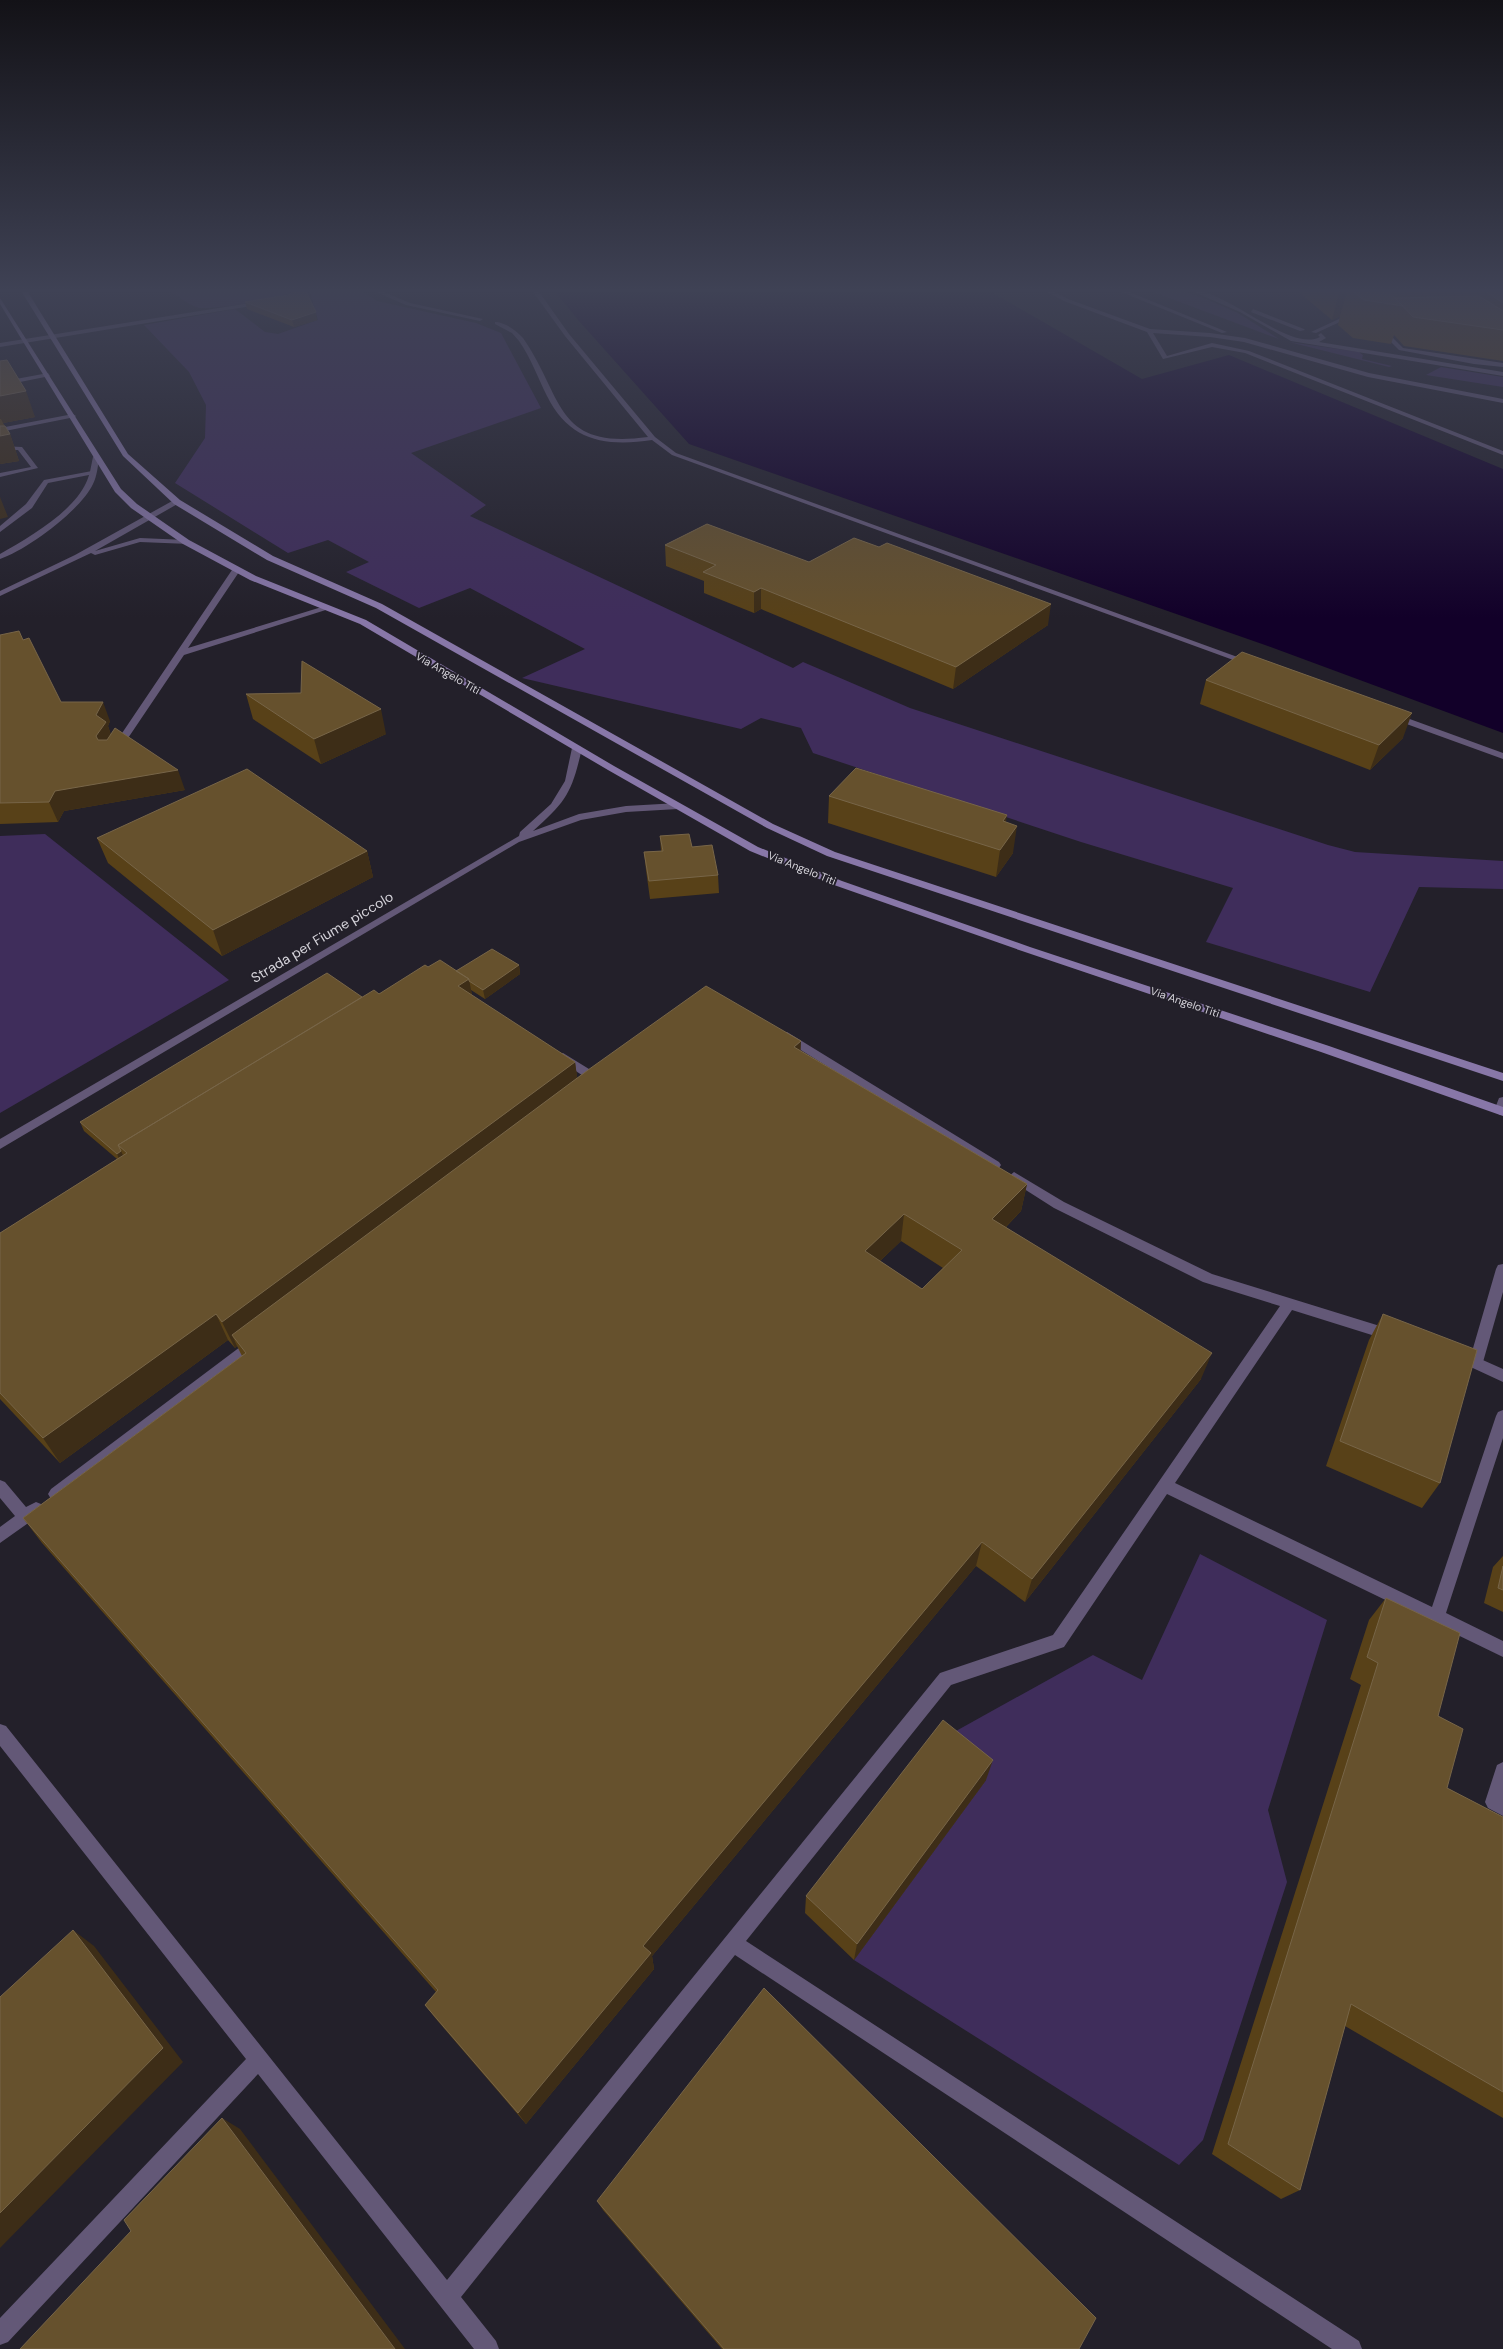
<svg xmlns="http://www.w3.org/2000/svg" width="1503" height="2349" font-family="'DM Sans',sans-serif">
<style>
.green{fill:#3f2d5b}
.water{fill:#120029}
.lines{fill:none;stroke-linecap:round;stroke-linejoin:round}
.service{fill:#635877;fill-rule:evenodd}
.minor{fill:#635877;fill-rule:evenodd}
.tertiary{fill:#635877;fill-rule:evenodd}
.secondary{fill:#8877a8;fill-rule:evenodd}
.wall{fill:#584118;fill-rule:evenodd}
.shaded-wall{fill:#3d2d17}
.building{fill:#66512d;stroke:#776548;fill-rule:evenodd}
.labels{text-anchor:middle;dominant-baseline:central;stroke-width:4;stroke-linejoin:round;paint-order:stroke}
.far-street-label{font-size:11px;fill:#d4d2d9;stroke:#23202a}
.street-label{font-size:14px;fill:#d4d2d9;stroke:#23202a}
</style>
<rect width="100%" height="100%" fill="#23202a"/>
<!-- green -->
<path class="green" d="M167 289H295C285 299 217 309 201 308 190 307 176 294 167 289Z
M309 289H359L377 301 476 323 501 333 541 408 411 453 486 505 470 516 793 668 803 662 910 708 1328 845 1355 852 1503 861V889L1419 887 1370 992 1206 942 1233 888 1081 842 813 753 801 728 761 718 741 729 522 678 585 649 470 588 419 608 346 572 369 562 328 540 288 553 175 483 205 438 206 405 189 372 144 325 235 309 265 332 278 334 318 320Z
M1145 289 1158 292 1177 289 1206 299 1238 313 1279 339Z
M1289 342 1359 352 1363 355 1362 359 1392 366 1389 367Z
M1441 367 1503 377V387L1426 375Z
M45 834 229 980 0 1113V836Z
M1200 1554 1327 1620 1268 1810 1287 1882 1203 2140 1179 2165 854 1960 986 1780 938 1741 1093 1655 1142 1680Z"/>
<!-- water -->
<path class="water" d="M553 289H986L1142 379 1229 355 1503 469V733L1265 645 689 444 579 321Z"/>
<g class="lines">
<!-- service -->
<path class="service" d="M369 289H377L410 303 483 319 480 321 406 305Z
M531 289H537L569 334 655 437 676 453 1254 663 1247 665 672 455 652 440C606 447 569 441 547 396 538 378 531 358 519 341L512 333 495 324V322C505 322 517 331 523 338 564 397 554 450 648 437L565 336Z
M1042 289H1049L1068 299 1150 329 1210 333 1245 338 1369 373 1503 399V403L1368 377 1244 342 1210 337 1153 333 1167 356 1212 343 1249 351 1503 451V455L1245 353 1212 347 1163 359 1147 332 1064 301Z
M1114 289H1122L1227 332 1222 333Z
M48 373 50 376 0 386V382Z
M92 471 94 472V474L48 483 32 508 0 532V526L26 504 44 480Z
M234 567 241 569 188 648 325 606 332 608 184 655 120 750H114L112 748Z
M1390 714H1396L1503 753V759L1390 718Z
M787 1032 999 1162 1001 1165 999 1168H991L783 1039 781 1036 783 1033Z
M563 1053 602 1077 604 1080 602 1083H594L559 1060 557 1057 559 1054Z
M1014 1172 1064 1202 1212 1274 1396 1331 1398 1335 1396 1339 1391 1341 1292 1310 1175 1483 1432 1607 1496 1416 1498 1412 1503 1410V1438L1446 1613 1503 1641V1657L1167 1494 1064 1647 951 1685 746 1941 1359 2341 1362 2349H1332L735 1955 461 2297 496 2341 499 2349H474L258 2074 8 2342 0 2345V2318L246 2059 0 1746V1724L6 1726 447 2280 940 1673 1053 1635 1280 1306 1203 1282 1054 1208 1010 1180 1008 1177Z
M253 1339 258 1341 260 1345 258 1349 61 1499 56 1501 51 1499 48 1494 51 1489 248 1341Z
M1467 1353 1503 1369V1382L1462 1363 1460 1359 1462 1355Z
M0 1480 5 1482 26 1507 36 1502 41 1504 44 1509 41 1514 0 1543V1527L15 1516 0 1498Z
M1503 1762V1816L1488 1808 1485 1802 1497 1765Z"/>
<!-- minor -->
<path class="minor" d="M262 301 264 304 0 347V343Z
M1352 313 1357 314 1316 333 1311 332Z
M1379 328H1383L1403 348 1503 363V367L1474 364 1399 350 1379 330Z
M73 414 76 416 75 417 0 432V428Z
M0 446 22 447 38 468 0 477V473L31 467 18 450H0Z
M577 745 582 748C572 792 567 801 533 831L579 814 626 806 678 803 683 806 678 809 626 812 581 820 519 842 0 1149V1139L519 836 520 832 551 804 565 781 572 748Z
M1503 1097V1114L1500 1115 1494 1111 1499 1098Z
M1503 1264V1292L1483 1362 1481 1366 1476 1368 1471 1366 1469 1362 1496 1269 1498 1265Z"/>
<!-- tertiary -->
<path class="tertiary" d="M1187 289C1226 288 1289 353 1320 337L1318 335 1321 333 1326 338 1319 342 1503 372V376L1291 341 1240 312Z
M1253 309 1304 329 1305 330 1300 331 1251 312Z
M96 455 99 457C98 466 97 476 93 484 81 510 27 550 0 559V554C28 538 72 513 86 483 90 475 91 466 93 457Z
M174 500 181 502 95 551 140 538 186 540 190 542 189 544 140 542 95 555 91 553 0 596V591L75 555Z"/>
<!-- secondary -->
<path class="secondary" d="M20 289H26L128 454 180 500 273 556 382 604 773 824 835 852 1503 1073V1081L827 856 767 828 376 608 267 560 174 504 123 456Z
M0 298 121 489 137 504 189 540 256 576 366 620 614 766 758 847 842 881 1030 947 1329 1046 1503 1107V1116L1321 1052 1022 951 834 885 750 851 608 770 360 624 250 580 183 544 131 508 115 492 0 304Z"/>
</g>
<!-- wall -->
<path class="wall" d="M1295 289H1503V361L1404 346 1394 335 1391 344 1353 338 1338 325 1340 316 1332 320Z
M245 302 317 320 294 327 247 309Z
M0 361 35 417 3 423 10 434 19 461 0 464Z
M665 545 809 562 1048 625 953 689 761 609 754 613 704 593V581L666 566Z
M0 635 23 640 61 702 110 721 108 726 111 735 185 790 64 811 58 822 0 824Z
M1206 680 1403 738 1370 770 1200 704Z
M246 694 386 734 321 764 253 719Z
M829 796 1006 822 1013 853 996 877 828 823Z
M660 836 692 847 718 875 719 893 650 899 646 870 644 852 661 851Z
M97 838 367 851 373 877 222 956 108 863Z
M519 965 520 974 485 999 471 990 472 996 575 1062 577 1078 801 1051 1027 1184 1021 1211 1006 1227 1201 1379 1025 1602 976 1566 652 1956 654 1969 526 2124 436 2019 425 2005 436 1992 42 1543 23 1518 242 1356 237 1346 235 1348 228 1340 60 1463 0 1399V1233L117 1159 84 1131 80 1122 362 997 379 994 428 967 456 971ZM901 1241 943 1268 922 1289 880 1261Z
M1383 1314 1440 1483 1422 1508 1326 1466 1369 1340Z
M1503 1556V1612L1484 1603 1493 1567Z
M1386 1598 1438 1716 1447 1788 1503 1817V2118L1345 2026 1300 2190 1281 2199 1212 2154 1361 1685 1350 1679 1369 1620Z
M986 1780 854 1960 805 1913 806 1896Z
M597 2201 1079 2349H722L603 2210Z"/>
<!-- shaded-wall -->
<path class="shaded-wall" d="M402 289H420L403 292Z
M1346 289H1348L1340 316 1332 320 1339 292Z
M316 312 317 320 294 327 292 320Z
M26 391 35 417 3 423 1 419H0V396Z
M10 434 19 461 0 464V436Z
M0 497 8 517 0 519Z
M761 588V609L754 613V592Z
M1051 604 1048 625 953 689 956 667Z
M103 702 110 721 108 726 113 741 103 756 96 736V715Z
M381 709 386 734 321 764 314 739Z
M1412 713 1403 738 1370 770 1379 745Z
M178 770 185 790 64 811 58 822 49 802 55 791Z
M1007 815 1003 842V821Z
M1017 826 1013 853 996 877 1000 850Z
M367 851 373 877 222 956 213 930Z
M519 965 520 974 485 999 483 990Z
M469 979 474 1006 458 986Z
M801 1041 800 1070 794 1047Z
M575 1062 579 1090 232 1335 237 1346 235 1348 222 1322Z
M121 1151 126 1161 121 1163 117 1154Z
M1027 1184 1021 1211 987 1246 992 1219Z
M904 1214 901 1241 862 1278 865 1251Z
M216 1314 228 1340 60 1463 43 1438Z
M1212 1353 1201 1379 1025 1602 1032 1579Z
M982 1542 976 1566 652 1956 654 1969 526 2124 518 2113 643 1946Z
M993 1760 986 1780 854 1960 857 1944Z
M73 1930 94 1946 183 2062 0 2248V2213Z
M222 2118 240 2129 405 2349H395Z"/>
<!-- building -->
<path class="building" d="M298 289H305L316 312 292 320 245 302 288 295Z
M1336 289H1346L1339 292Z
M1350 289H1385L1403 306 1364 300Z
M1385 289H1469L1387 291Z
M1482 289H1503V303Z
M1479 296 1503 311V330L1413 317 1395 298Z
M7 360 26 391 0 396V361Z
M0 426H5L10 434 0 436Z
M707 524 809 562 854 538 879 547 887 543 1051 604 956 667 761 588 754 592 703 572 716 565 665 545Z
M19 631 23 640 29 638 61 702H103L96 715 106 722 96 736 98 740H107L115 728 178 770 55 791 49 802 0 803V635Z
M1242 652 1412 713 1379 745 1206 680Z
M302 661 381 709 314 739 246 694 301 693Z
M856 768 1007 815 1003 821 1017 826 1000 850 829 796Z
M247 769 367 851 213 930 97 838Z
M689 834 692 847 712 845 718 875 649 881 644 852 663 851 660 836Z
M492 949 519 965 483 990 469 981V979L456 971Z
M440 960 469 979 458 986 575 1062 222 1322 216 1314 43 1438 0 1393V1233L127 1153 118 1145 374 990 379 994 425 965 428 967Z
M327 973 362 997 118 1145 121 1151 117 1154 80 1122Z
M706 986 801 1041 794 1047 1027 1184 992 1219 1212 1353 1032 1579 982 1542 643 1946 651 1953 518 2113 425 2005 438 1990 23 1518 246 1353 232 1335 588 1070ZM904 1214 962 1250 922 1289 865 1251Z
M1383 1314 1477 1350 1440 1483 1340 1441Z
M1503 1566V1590L1498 1588Z
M1386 1598 1460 1633 1438 1716 1463 1729 1447 1788 1503 1817V2092L1351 2004 1300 2190 1228 2144 1378 1663 1367 1657Z
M943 1720 993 1760 857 1944 806 1896Z
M73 1930 163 2048 0 2213V1997Z
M764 1988 1096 2318 1079 2349H724L597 2201Z
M222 2118 395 2349H20L131 2231 124 2220Z"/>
<!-- sky -->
<linearGradient id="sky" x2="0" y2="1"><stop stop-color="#131217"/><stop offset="0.47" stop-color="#3f4255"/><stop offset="1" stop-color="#3f4255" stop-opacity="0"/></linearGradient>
<rect width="1503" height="618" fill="url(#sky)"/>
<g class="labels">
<!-- far-street labels -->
<g class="far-street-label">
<text transform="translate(448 673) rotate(30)">Via Angelo Titi</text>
<text transform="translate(802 868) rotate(22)">Via Angelo Titi</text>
<text transform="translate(1185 1002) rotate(19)">Via Angelo Titi</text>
</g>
<!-- street labels -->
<g class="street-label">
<text transform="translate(322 937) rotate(-31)">Strada per Fiume piccolo</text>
</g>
</g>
</svg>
